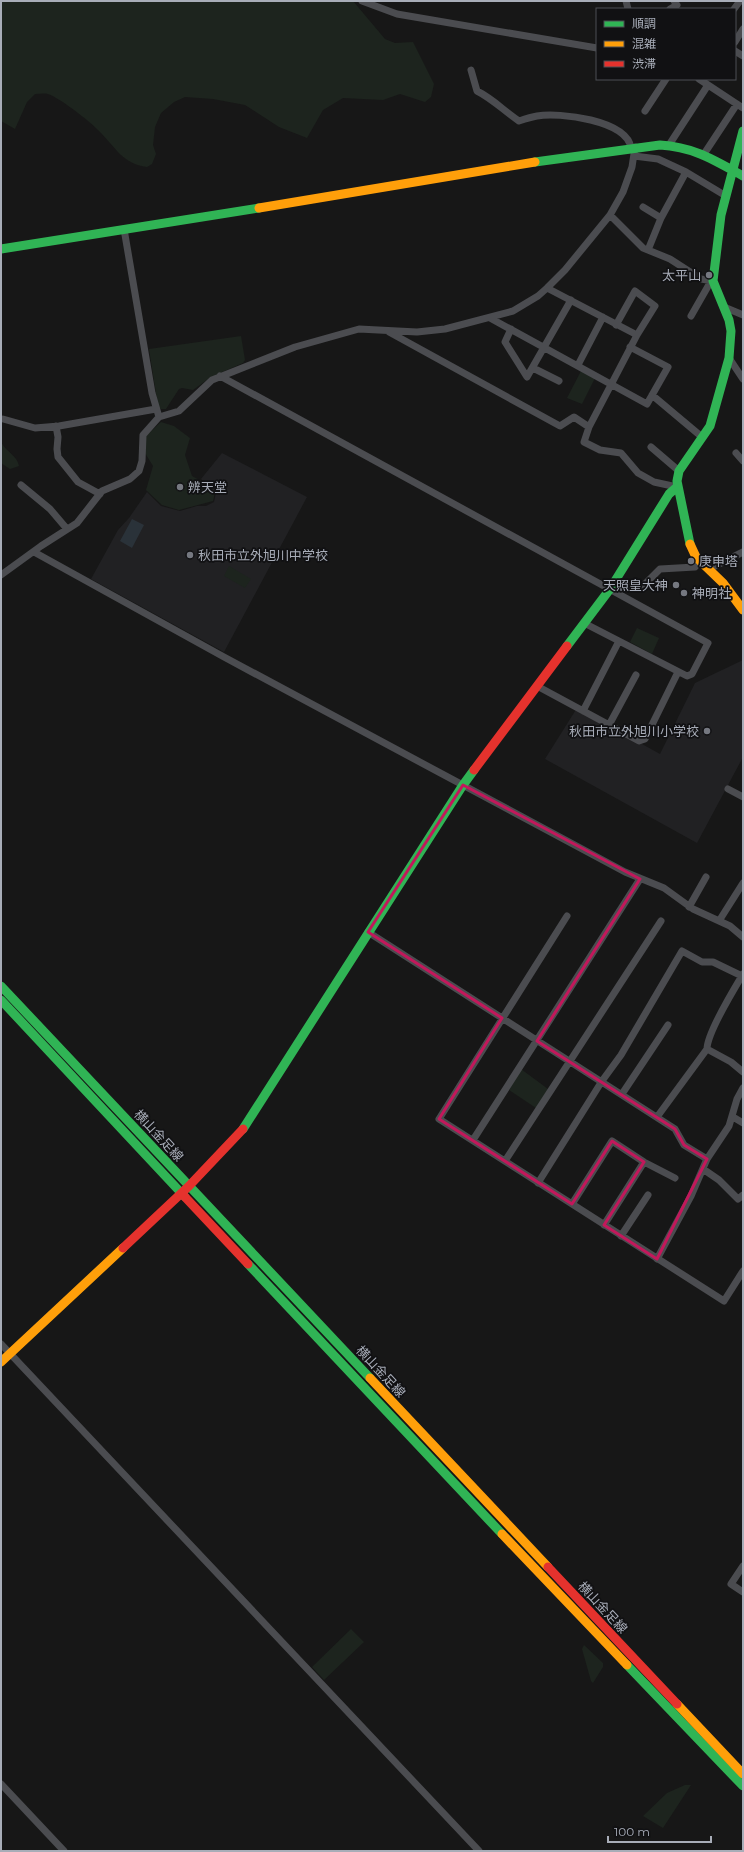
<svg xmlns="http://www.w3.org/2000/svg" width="744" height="1852" font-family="Montserrat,'Noto Sans JP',sans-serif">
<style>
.built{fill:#212123}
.green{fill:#1d241e}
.water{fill:#2a3239}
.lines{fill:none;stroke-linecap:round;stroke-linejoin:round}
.street{stroke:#4b4c50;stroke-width:7}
.fast{stroke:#30b455;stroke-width:9}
.slow{stroke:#ff9f0a;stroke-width:9}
.jam{stroke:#e5322d;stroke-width:9}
.marked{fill:none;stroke:#c2185b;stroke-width:3;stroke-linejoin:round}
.poi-dot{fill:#757880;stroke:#111113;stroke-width:1.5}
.labels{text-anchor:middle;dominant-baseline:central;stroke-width:3.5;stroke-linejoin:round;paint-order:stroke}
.poi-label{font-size:13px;fill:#a8adb8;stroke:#111113;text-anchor:start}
.street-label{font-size:13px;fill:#a8adb8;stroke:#111113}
</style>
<rect width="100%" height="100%" fill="#171717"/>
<!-- built -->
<path class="built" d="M222 453 307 497 224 652 91 579 118 530 129 518 147 492 161 506 180 511 197 506H206L214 502 216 493 201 479Z
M743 660V757L697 843 545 759 577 708 660 754 695 683Z"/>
<!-- green -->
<path class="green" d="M1 1H353L385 39 395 43 413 42 434 84 431 97 425 102 400 94 383 100 343 98 323 110 307 138 279 127 245 105 213 99 185 97 174 102 161 113 155 127 153 145 156 154 152 164 147 167C123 164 116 148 100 132 91 122 60 98 48 94 44 93 39 94 35 94L27 102 15 129 1 121Z
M241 336 245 360 243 363 211 377 193 390 182 388 179 389 166 409H161L158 406 149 349Z
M581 371 595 378 582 404 567 398Z
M161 422 174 426 190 438 185 455 192 476 205 483 215 492 213 501 179 510 162 505 146 490 153 466 145 453 146 436Z
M1 442C6 452 17 455 19 466L10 469 1 463Z
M229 566 251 579 245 588 224 576Z
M637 628 659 638 652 654 630 642Z
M521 1069 548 1089 536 1108 509 1090Z
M351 1629 364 1642 324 1680 312 1667Z
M584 1645 603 1663V1667L593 1683 591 1681 582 1649Z
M685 1785H691L663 1828 643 1816 667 1793Z"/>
<!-- water -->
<path class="water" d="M132 519 144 525 132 548 120 541Z"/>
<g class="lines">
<!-- street -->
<path class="street" d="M362 1 397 14 597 48
M626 1 628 9
M670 9 677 5 674 1
M734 9 740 1
M735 42 743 29
M735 51 743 56
M471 70 477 91C493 99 504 111 519 121 525 119 531 117 537 116 559 112 627 120 631 148
M699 79 743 108
M645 111 666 79
M669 145 708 85
M704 154 737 104
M634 156 658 159 686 172 726 196
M643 207 661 218
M610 215 643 248 670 259 701 279 713 281
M648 250 661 218 686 172
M547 288 637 335 589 427 584 442 600 450 621 453 638 473 654 482 677 487
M724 307 743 315
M691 316 711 281
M490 318 647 404 668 367 630 347
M616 325 635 291 655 306 637 335
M511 329 505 342 527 377 571 300
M389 332 560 426 574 417 589 427
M729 358 743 379
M578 365 603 317
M533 368 559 381
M220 376 708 643 692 674 687 676 584 623
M652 395 702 437
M159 417 179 411 212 380 295 347 359 329 417 332 445 329 513 311 538 296 547 288 565 270 610 215 623 192 632 167 635 147
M3 419 35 428 59 426 156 409
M56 426 58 437 57 449 58 457 78 482 100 494
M651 447 679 471
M736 453 743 461
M21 485 50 509 67 529
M34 552 224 657 625 872 664 888 693 909 730 926 743 937
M709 569 743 552
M1 575 41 546 77 523 102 491 130 479 139 471 142 461 143 435 159 417 152 393 124 229
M613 585 617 587H642L660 569 695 567 699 562
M537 686 639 741 645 739 678 672
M583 711 619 641
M609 725 636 675
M728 789 743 797
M689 907 706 877
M567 916 439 1119 724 1301 743 1271
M719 921 743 883
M368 932 675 1129 684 1145 707 1159
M707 1049 731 1062 743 1072
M622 1094 668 1025
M657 1117 707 1049C707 1033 734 989 743 974
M733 1117 743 1123
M473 1140 640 879
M505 1161 661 921
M644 1162 675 1178
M703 1169 719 1180 738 1199 743 1195
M538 1183 602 1081 621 1055 682 951 702 962H713L742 976
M572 1204 612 1141 644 1162 604 1225
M621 1236 648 1195
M657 1259 691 1196 707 1159 729 1126 737 1099 743 1088
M1 1344 479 1851
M743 1566 731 1584 743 1592
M1 1784 64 1851"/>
<!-- fast -->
<path class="fast" d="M535 162 660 145C694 147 714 160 743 176
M1 249 259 208
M690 544 677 481 679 471 710 426 729 358 731 331 729 320 713 281 721 215 743 131
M567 646 610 589 669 494 677 487
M1 986 370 1378
M1 1000 185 1197
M243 1129 463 785 474 770
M248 1264 502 1534
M627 1665 743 1786"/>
<!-- slow -->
<path class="slow" d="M259 208 535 162
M690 544 696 557 723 583 743 610
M1 1362 123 1248
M370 1378 548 1567
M502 1534 627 1665
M677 1704 743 1774"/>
<!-- jam -->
<path class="jam" d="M474 770 567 646
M185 1197 248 1264
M123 1248 189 1186 243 1129
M548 1567 677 1704"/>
</g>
<!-- marked area -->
<path class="marked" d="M463 785 640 879 537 1041 675 1129 684 1145 707 1159 657 1259 604 1225 644 1162 612 1141 572 1204 439 1119 502 1018 368 932Z"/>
<!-- markers -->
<g class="poi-dot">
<circle cx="709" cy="275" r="4"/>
<circle cx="180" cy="487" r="4"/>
<circle cx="190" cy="555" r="4"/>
<circle cx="691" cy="561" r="4"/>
<circle cx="676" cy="585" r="4"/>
<circle cx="684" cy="593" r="4"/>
<circle cx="707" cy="731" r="4"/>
</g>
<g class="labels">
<!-- poi labels -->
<g class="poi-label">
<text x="701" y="275" text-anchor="end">太平山</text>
<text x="188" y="487">辨天堂</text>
<text x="198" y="555">秋田市立外旭川中学校</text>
<text x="699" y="561">庚申塔</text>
<text x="668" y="585" text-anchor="end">天照皇大神</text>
<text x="692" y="593">神明社</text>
<text x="699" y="731" text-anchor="end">秋田市立外旭川小学校</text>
</g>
<!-- street labels -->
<g class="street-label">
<text transform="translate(159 1135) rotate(47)">横山金足線</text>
<text transform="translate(381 1371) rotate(47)">横山金足線</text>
<text transform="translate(603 1607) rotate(47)">横山金足線</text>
</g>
</g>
<!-- border -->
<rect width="744" height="1852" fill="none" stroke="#a8adb8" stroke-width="4"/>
<!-- legend -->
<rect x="596" y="8" width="140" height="72" fill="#111113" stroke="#4d4f55"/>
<rect x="604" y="21" width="20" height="6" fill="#30b455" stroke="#4d4f55"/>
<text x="632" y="28" font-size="12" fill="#a8adb8">順調</text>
<rect x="604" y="41" width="20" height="6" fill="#ff9f0a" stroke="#4d4f55"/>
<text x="632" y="48" font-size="12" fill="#a8adb8">混雑</text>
<rect x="604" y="61" width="20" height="6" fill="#e5322d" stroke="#4d4f55"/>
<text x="632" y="68" font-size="12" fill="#a8adb8">渋滞</text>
<!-- scale -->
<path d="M608 1836v6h103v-6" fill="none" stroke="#a8adb8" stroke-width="2"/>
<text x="614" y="1836" font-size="12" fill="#a8adb8" stroke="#111113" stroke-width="3" paint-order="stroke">100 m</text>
</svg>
